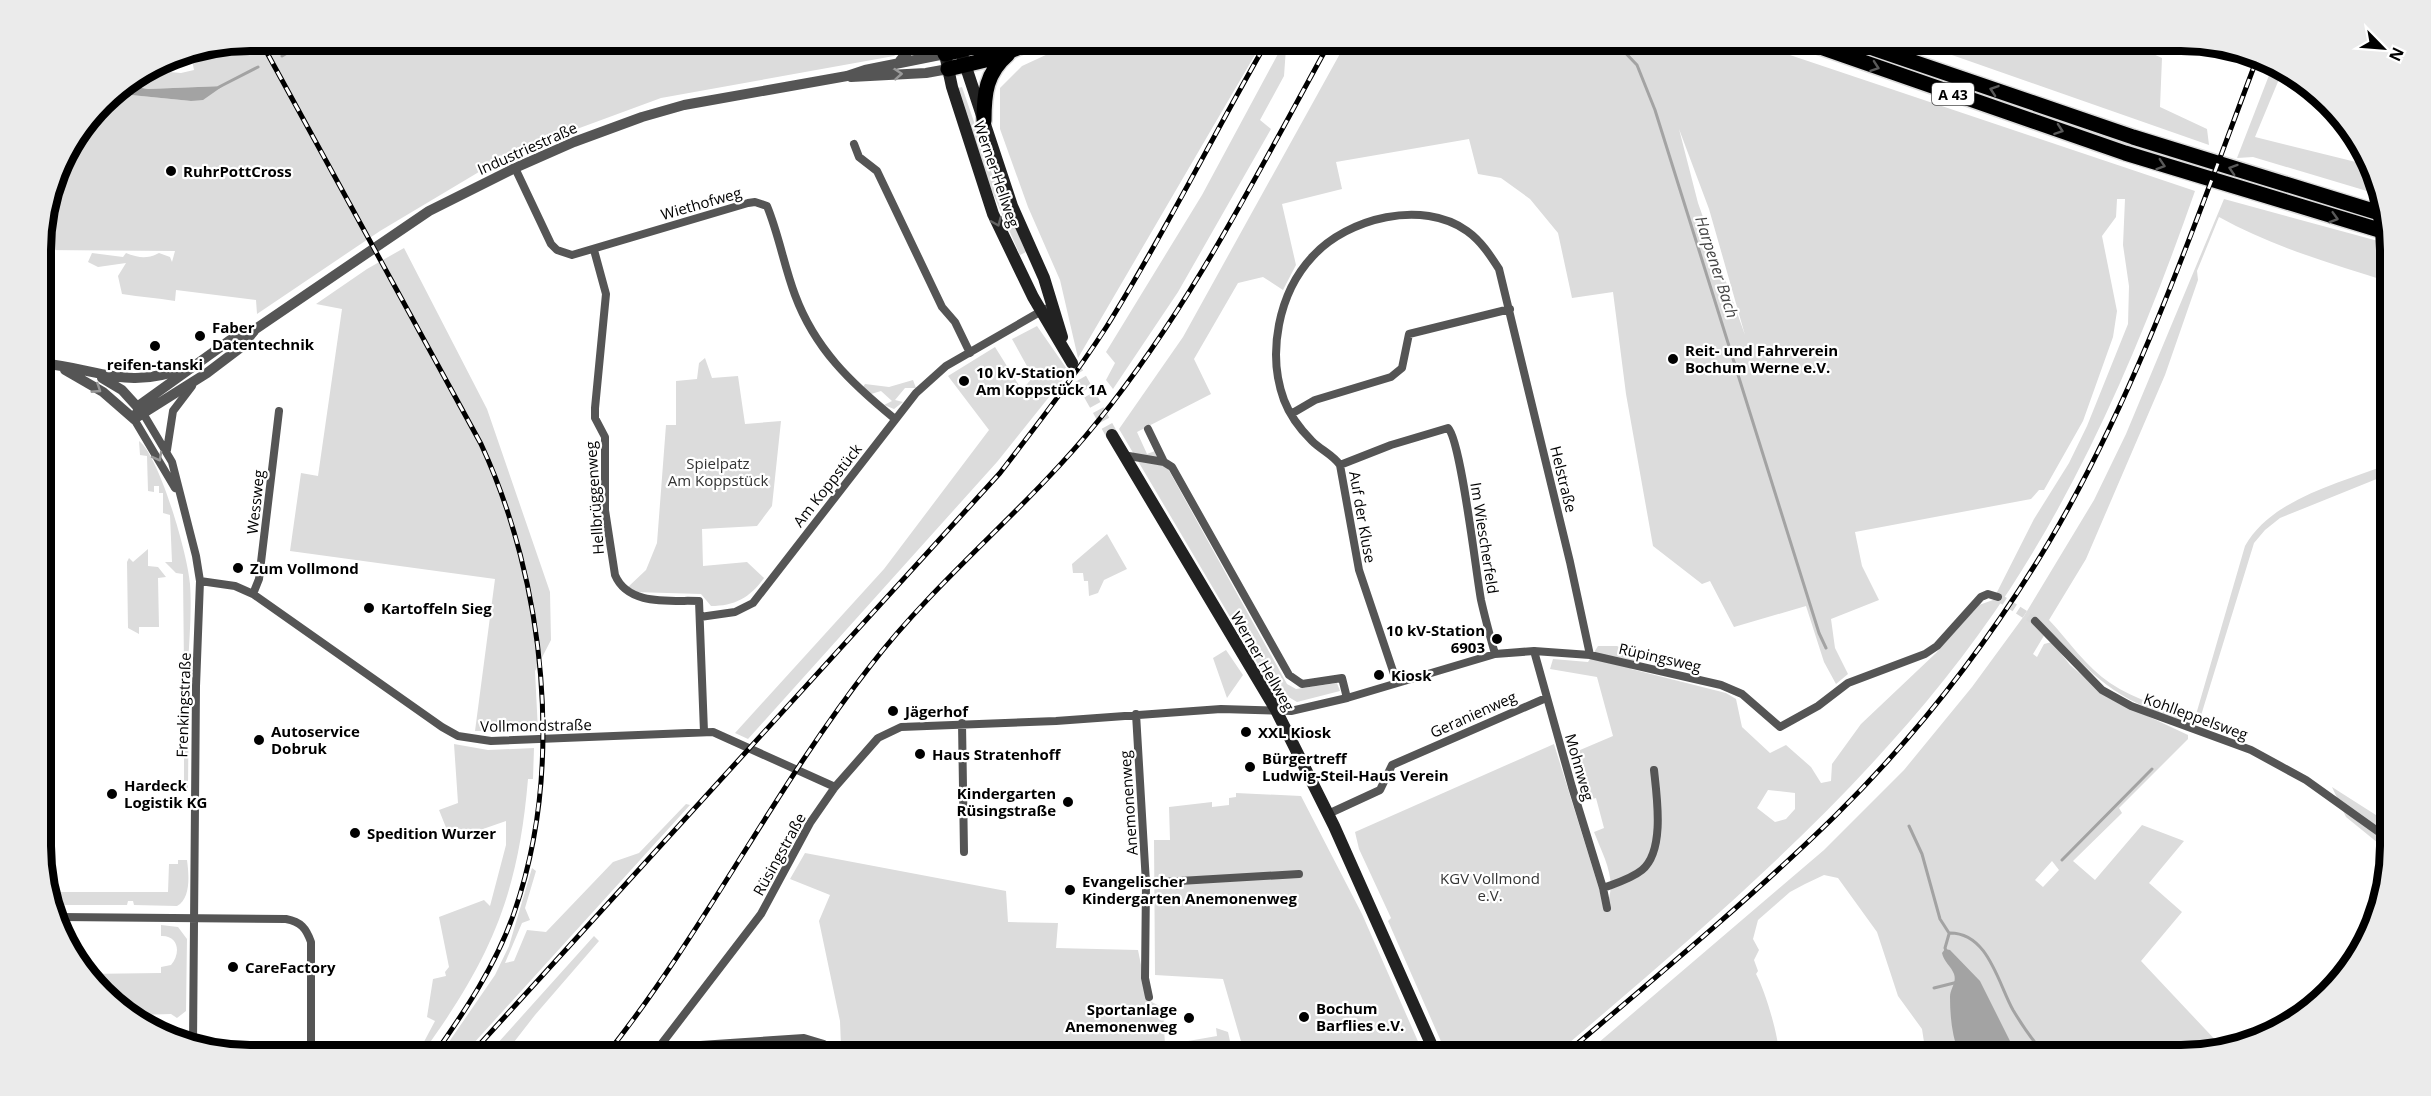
<svg xmlns="http://www.w3.org/2000/svg" width="2431" height="1096" font-family="'Open Sans',sans-serif">
<style>
.green{fill:#dcdcdc;fill-rule:evenodd}
.water{fill:#a3a3a3}
.lines{fill:none;stroke-linecap:round;stroke-linejoin:round}
.stream{stroke:#a3a3a3;stroke-width:3}
.minor-tunnel{stroke:#d9d9d9;stroke-width:8;stroke-dasharray:8 4;stroke-linecap:butt}
.secondary-tunnel{stroke:#d9d9d9;stroke-width:12;stroke-dasharray:12 6;stroke-linecap:butt}
.motorway-casing{stroke:#dbdbdb;stroke-width:18}
.minor{stroke:#555;stroke-width:8}
.tertiary{stroke:#555;stroke-width:10}
.secondary{stroke:#222;stroke-width:12}
.motorway{stroke:#000;stroke-width:15}
.rail-casing{stroke:#000;stroke-width:5}
.rail{stroke:#fff;stroke-width:3;stroke-dasharray:9;stroke-linecap:butt}
.oneway{stroke:#595959}
.oneway2{stroke:#999}
.oneway3{stroke:#646464}
.poi-dot{fill:#000;stroke:#fff;stroke-width:2}
.labels{text-anchor:middle;dominant-baseline:central;stroke-width:4.5;stroke-linejoin:round;paint-order:stroke}
.shield{fill:#fff;stroke:#4c4c4c;stroke-width:1.5}
.shield-label{font-size:14px;font-weight:bold;fill:#000}
.street-label{font-size:15px;fill:#000;stroke:#fff}
.poi-label{font-size:15px;font-weight:bold;fill:#000;stroke:#fff;text-anchor:start}
.park-label{font-size:15px;fill:#333;stroke:#fff}
.water-label{font-size:16px;font-style:italic;fill:#444;stroke:#fff}
.rim{fill:none;stroke:#000;stroke-width:8}
</style>
<rect width="100%" height="100%" fill="#fff"/>
<!-- green -->
<path class="green" d="M250 40 908 41 905 48 894 56 661 98 509 154 380 231 257 314 256 300 176 290 175 301C157 298 141 297 122 294L118 276 126 263 98 267 88 262 92 253 123 257 126 253C138 258 148 259 159 253L170 257 172 262 175 251 41 250V236L62 158 111 93 191 101 222 86 148 89 124 85 147 70 181 73 194 70 192 60 158 64 170 56Z
M1076 41H1263L1078 358 1060 280 1028 207 1000 129V88L1022 66Z
M1285 41H1290L1286 48 1284 76 1260 120 1271 129 1178 292 1113 389 1106 380 1115 363 1106 352 1202 195Z
M1347 41H1748L2195 191C2147 328 2090 466 2010 589 1890 772 1720 914 1555 1055H1447L1388 921 1391 918 1359 849 1355 832 1554 744 1605 908C1619 882 1604 858 1594 832L1604 828 1596 798 1585 801 1573 753 1613 736 1597 677 1550 669 1553 659 1588 662 1598 646H1617L1640 658 1631 669 1726 693 1736 699 1742 727 1770 753 1786 745 1811 767 1821 783 1831 781 1832 764 1861 724 1936 653 1979 605 1993 600 2034 519 2069 463 2087 426 2128 324 2129 286 2123 245 2125 199H2117L2116 217 2102 236 2117 311 2113 337 2083 421 2044 490H2039L2031 499 1855 532 1862 566 1879 600 1831 619 1835 648 1848 674 1836 684 1824 662 1806 606 1734 627 1710 581 1702 584 1653 546 1626 394 1613 292 1572 298 1558 233 1530 199 1501 178 1478 174 1469 139 1336 162 1342 189 1282 204 1296 265 1283 290 1263 277 1238 283 1194 359 1211 394 1137 432 1147 454 1155 451 1167 467 1287 684 1296 689 1337 683 1340 691 1297 702 1282 693 1272 679 1268 681 1119 429 1183 337ZM1679 129 1709 209 1745 335 1698 203ZM1768 790 1795 793V809L1786 819 1775 822 1757 808Z
M1912 41H2124L2162 58 2160 107 2207 129 2209 145Z
M2273 65 2282 72 2255 137 2364 164 2377 194 2253 157 2237 158Z
M962 87 992 174 1026 252 1020 255 987 180 955 89Z
M2224 199 2389 244V282C2330 263 2273 247 2219 217L2197 271 2198 280 2165 375 2086 559 2049 620C2069 641 2086 667 2110 683 2135 700 2167 708 2195 718L2245 546C2272 498 2341 483 2389 464V474L2280 518 2265 530 2254 543 2199 722 2195 725C2184 724 2171 717 2160 713 2098 690 2083 661 2037 619L2045 634 2033 654 2037 657 2044 644 2052 642 2070 665 2107 697 2188 735V739L2119 808 2122 813 2073 861 2095 880 2142 825 2184 841 2149 883 2182 912 2141 961 2221 1046 2195 1055H1926L1922 1029 1898 996 1877 932 1838 878 1824 875 1805 884 1790 892 1758 920 1753 939 1759 950 1754 960 1758 971 1756 974C1765 990 1779 1037 1779 1055H1584L1824 850 1904 770 1972 687 2024 616 2094 500 2126 434ZM2052 861 2059 870 2043 887 2035 880Z
M404 248 487 409 550 592 551 640 535 671 538 731H475L495 579 290 551 301 473 318 476 342 309 316 304 367 269Z
M1037 326 1069 372 997 462 748 739 735 733 884 569 989 430 948 376 995 347 1022 390 1033 377 1012 339Z
M705 358 712 378 738 376 745 424 781 421 772 506 757 526 702 529 703 566 747 562 764 578C750 598 734 606 711 606L701 594 634 592 628 587 646 570 657 543 666 425H676V381L697 379 699 363Z
M913 380 916 388H905L895 400 903 402 894 409 884 405 892 401 881 391 871 394 863 387 865 384 889 387Z
M139 441C160 457 188 556 190 584 192 612 189 640 188 668H184L183 574 176 573 165 562H172L170 515 163 513V493H159V486H154V492L148 491 147 456 140 455Z
M1107 534 1127 569 1104 580 1098 593 1089 596 1088 581H1084L1083 573H1073L1072 564Z
M148 549V566L158 567 166 577 158 578 159 627H139V634L128 628 127 562 129 558 133 562Z
M1226 650 1243 675 1227 698 1213 658Z
M184 678H189L188 788H184Z
M454 744 488 750 534 748 533 779H528C518 897 490 960 421 1055H417L435 1021 427 1017 433 979 446 976 445 972 449 967 439 917 484 900 490 906 506 845V821L460 837 449 835 439 810 458 803Z
M2332 787 2390 824 2389 852 2346 817Z
M1236 793 1301 796 1362 914 1424 1055H1245L1223 979 1155 975 1154 840H1170L1169 807 1212 802V807L1229 805V798L1236 797Z
M686 804 690 805 463 1055H440L495 975 509 946 532 868 536 871 525 908 530 920 522 923 505 963 514 961 527 930 546 932 613 862 639 853Z
M805 853 1006 891 1008 922 1058 923 1056 948 1138 950 1148 1000 1163 1008 1165 1045 1217 1036 1216 1028 1228 1032 1233 1055H837L841 1046 840 1021 819 921 830 895 790 879Z
M178 860H187C189 875 191 898 177 906L134 905 133 901H128L127 905H55L50 892H168L169 864H178Z
M161 925 178 927 187 939 186 1011 177 1018 171 1014 137 1015 84 974 161 973V967L171 965C181 954 179 935 161 936Z
M594 936 599 941 535 1015 504 1055H487Z"/>
<!-- water -->
<path class="water" d="M124 85 148 89 223 86 203 100 191 101 111 93Z
M1945 949 1950 950 1980 981 2011 1043 2013 1050 2008 1055 1959 1054C1952 1036 1950 1016 1950 997 1950 988 1957 983 1954 974 1951 966 1944 962 1942 953Z"/>
<g class="lines">
<!-- stream -->
<path class="stream" d="M1613 40 1637 65 1655 110 1819 633 1826 648
M282 56 310 40
M219 87 258 67
M1909 826 1922 854 1940 919 1949 933
M2062 860 2152 769
M1949 933C1988 932 1998 983 2013 1010 2022 1025 2034 1043 2046 1055
M1947 953 1945 948 1949 934
M1934 988 1958 982"/>
<!-- minor-tunnel -->
<path class="minor-tunnel" d="M1998 597 2035 621"/>
<!-- secondary-tunnel -->
<path class="secondary-tunnel" d="M1072 363 1112 435"/>
<defs>
<path id="motorway" d="M1800 40 2125 153 2389 233
M1849 40 2133 137 2386 215
M945 54 1001 40
M948 69 994 58 1036 40
M984 121C984 93 986 73 1008 54"/>
</defs>
<!-- motorway casing -->
<use href="#motorway" class="motorway-casing"/>
<!-- minor -->
<path class="minor" d="M854 144 859 157 877 171 942 307 955 322 970 353
M515 168 551 244 557 250 572 255 748 203 755 202 767 206C779 235 784 266 795 295 815 349 851 383 895 419
M594 250 606 294 595 408V418L605 437V510L615 575C628 606 669 600 699 601L704 732
M1291 414 1315 400 1391 377 1402 368 1409 334 1510 309
M144 415 172 462 196 556 200 581 196 686 193 1044
M134 419 175 488
M1148 429 1164 462 1172 467 1289 675 1302 684 1342 678 1347 698
M167 450 173 411 192 386
M1123 455 1164 462
M1340 465C1333 455 1321 450 1312 441 1301 430 1290 416 1284 400 1267 354 1278 293 1313 256 1348 218 1422 199 1467 231 1481 241 1490 255 1499 269L1570 562 1590 655
M200 581 235 586 253 594 442 727 458 736 491 741 713 732 835 787
M253 594 259 579 279 411
M700 617 735 612 753 603 916 393 946 366 1045 309
M2035 621 2102 690 2131 706 2251 750 2306 780 2390 840
M1534 651 1572 787 1603 888C1616 883 1631 879 1642 870 1665 851 1657 798 1654 770
M1397 683 1359 570 1340 465 1391 445 1448 428C1461 440 1476 573 1481 600 1485 618 1490 636 1495 654
M1136 714 1146 883 1145 978 1149 997
M962 723 964 852
M1328 814 1380 790 1392 765 1546 698
M1146 883 1299 874
M1603 888 1607 908
M60 917 286 919C301 922 306 928 311 942V1055
M663 1043 670 1047 804 1038 824 1044
M653 1055 761 914 810 823 835 787 878 738 901 727 1056 721 1221 709 1291 711 1347 698 1495 654 1534 651 1590 655 1721 685 1742 694 1780 727 1818 706 1848 683 1925 654 1937 646 1981 597 1988 594 1998 597"/>
<!-- tertiary -->
<path class="tertiary" d="M900 61 917 40
M851 77 926 73 948 69
M41 363C100 369 128 391 187 367
M65 370 103 392 134 419
M102 378 122 390 142 412
M134 419 141 404 233 338 254 330 429 211 515 168 574 142 642 117 684 105 847 76 865 70 945 54
M134 419 207 373 240 348 254 331"/>
<!-- secondary -->
<path class="secondary" d="M942 40 952 87 993 214 1033 297 1072 363
M957 40 1012 206 1044 278 1062 337
M1112 435 1276 710 1334 826 1436 1055"/>
<!-- motorway -->
<use href="#motorway" class="motorway"/>
<defs>
<path id="rail" d="M260 40 481 444C545 582 565 767 514 913 496 965 465 1011 434 1055
M470 1055 1000 473C1037 425 1074 377 1107 326 1165 233 1213 135 1268 40
M606 1055C704 932 774 789 871 665 939 577 1028 508 1098 421 1192 305 1259 170 1331 40
M1564 1055C1656 977 1749 900 1835 816 1917 735 1990 641 2049 542 2139 390 2196 220 2258 56"/>
</defs>
<!-- rail casing -->
<use href="#rail" class="rail-casing"/>
<!-- rail -->
<use href="#rail" class="rail"/>
</g>
<!-- one-way arrows -->
<defs><path id="oneway-chevron" d="M-2-3.5L2.5 0L-2 3.5" fill="none" stroke-width="1.6" stroke-linecap="round" stroke-linejoin="round" transform="scale(1.5)"/></defs>
<g class="oneway">
<use href="#oneway-chevron" transform="translate(1875 67) rotate(19)"/>
<use href="#oneway-chevron" transform="translate(1994 90) rotate(-161)"/>
<use href="#oneway-chevron" transform="translate(2059 130) rotate(19)"/>
<use href="#oneway-chevron" transform="translate(2161 165) rotate(18)"/>
<use href="#oneway-chevron" transform="translate(2233 169) rotate(-162)"/>
<use href="#oneway-chevron" transform="translate(2334 218) rotate(16)"/>
</g>
<g class="oneway2">
<use href="#oneway-chevron" transform="translate(898 74) rotate(-4)"/>
<use href="#oneway-chevron" transform="translate(97 389) rotate(33)"/>
<use href="#oneway-chevron" transform="translate(158 457) rotate(61)"/>
</g>
<use class="oneway3" href="#oneway-chevron" transform="translate(997 222) rotate(67)"/>
<!-- markers -->
<g class="poi-dot">
<circle cx="171" cy="171" r="6"/>
<circle cx="200" cy="336" r="6"/>
<circle cx="155" cy="346" r="6"/>
<circle cx="1673" cy="359" r="6"/>
<circle cx="964" cy="381" r="6"/>
<circle cx="238" cy="568" r="6"/>
<circle cx="369" cy="608" r="6"/>
<circle cx="1497" cy="639" r="6"/>
<circle cx="1379" cy="675" r="6"/>
<circle cx="893" cy="711" r="6"/>
<circle cx="1246" cy="732" r="6"/>
<circle cx="259" cy="740" r="6"/>
<circle cx="920" cy="754" r="6"/>
<circle cx="1250" cy="767" r="6"/>
<circle cx="112" cy="794" r="6"/>
<circle cx="1068" cy="802" r="6"/>
<circle cx="355" cy="833" r="6"/>
<circle cx="1070" cy="890" r="6"/>
<circle cx="233" cy="967" r="6"/>
<circle cx="1304" cy="1017" r="6"/>
<circle cx="1189" cy="1018" r="6"/>
</g>
<g class="labels">
<!-- shield labels -->
<rect class="shield" x="1932" y="83" width="42" height="22" rx="4.5"/>
<g class="shield-label">
<text x="1953" y="94">A 43</text>
</g>
<!-- street labels -->
<g class="street-label">
<text transform="translate(527 148) rotate(-24)">Industriestraße</text>
<text transform="translate(997 174) rotate(71)">Werner Hellweg</text>
<text transform="translate(701 203) rotate(-16)">Wiethofweg</text>
<text transform="translate(1564 479) rotate(76)">Helstraße</text>
<text transform="translate(827 485) rotate(-52)">Am Koppstück</text>
<text transform="translate(594 498) rotate(-94)">Hellbrüggenweg</text>
<text transform="translate(255 502) rotate(-84)">Wessweg</text>
<text transform="translate(1363 517) rotate(80)">Auf der Kluse</text>
<text transform="translate(1485 538) rotate(81)">Im Wiescherfeld</text>
<text transform="translate(1660 657) rotate(13)">Rüpingsweg</text>
<text transform="translate(1263 661) rotate(60)">Werner Hellweg</text>
<text transform="translate(183 705) rotate(-88)">Frenkingstraße</text>
<text transform="translate(1473 714) rotate(-24)">Geranienweg</text>
<text transform="translate(2196 716) rotate(20)">Kohlleppelsweg</text>
<text transform="translate(536 725) rotate(-1)">Vollmondstraße</text>
<text transform="translate(1580 767) rotate(74)">Mohnweg</text>
<text transform="translate(1128 803) rotate(-94)">Anemonenweg</text>
<text transform="translate(779 854) rotate(-61)">Rüsingstraße</text>
</g>
<!-- poi labels -->
<g class="poi-label">
<text x="183" y="171">RuhrPottCross</text>
<text x="212" y="327">Faber<tspan x="212" dy="17">Datentechnik</tspan></text>
<text x="1685" y="350">Reit- und Fahrverein<tspan x="1685" dy="17">Bochum Werne e.V.</tspan></text>
<text x="155" y="364" text-anchor="middle">reifen-tanski</text>
<text x="976" y="372">10 kV-Station<tspan x="976" dy="17">Am Koppstück 1A</tspan></text>
<text x="250" y="568">Zum Vollmond</text>
<text x="381" y="608">Kartoffeln Sieg</text>
<text x="1485" y="630" text-anchor="end">10 kV-Station<tspan x="1485" dy="17">6903</tspan></text>
<text x="1391" y="675">Kiosk</text>
<text x="905" y="711">Jägerhof</text>
<text x="271" y="731">Autoservice<tspan x="271" dy="17">Dobruk</tspan></text>
<text x="1258" y="732">XXL Kiosk</text>
<text x="932" y="754">Haus Stratenhoff</text>
<text x="1262" y="758">Bürgertreff<tspan x="1262" dy="17">Ludwig-Steil-Haus Verein</tspan></text>
<text x="124" y="785">Hardeck<tspan x="124" dy="17">Logistik KG</tspan></text>
<text x="1056" y="793" text-anchor="end">Kindergarten<tspan x="1056" dy="17">Rüsingstraße</tspan></text>
<text x="367" y="833">Spedition Wurzer</text>
<text x="1082" y="881">Evangelischer<tspan x="1082" dy="17">Kindergarten Anemonenweg</tspan></text>
<text x="245" y="967">CareFactory</text>
<text x="1316" y="1008">Bochum<tspan x="1316" dy="17">Barflies e.V.</tspan></text>
<text x="1177" y="1009" text-anchor="end">Sportanlage<tspan x="1177" dy="17">Anemonenweg</tspan></text>
</g>
<!-- park labels -->
<g class="park-label">
<text x="718" y="463">Spielpatz<tspan x="718" dy="17">Am Koppstück</tspan></text>
<text x="1490" y="878">KGV Vollmond<tspan x="1490" dy="17">e.V.</tspan></text>
</g>
<!-- water labels -->
<g class="water-label">
<text transform="translate(1717 267) rotate(72)">Harpener Bach</text>
</g>
</g>
<!-- crop -->
<path d="M0 0H2431V1096H0ZM250 51H2181A199 199 0 0 1 2380 250V846A199 199 0 0 1 2181 1045H250A199 199 0 0 1 51 846V250A199 199 0 0 1 250 51Z" fill="#ebebeb" fill-rule="evenodd"/>
<path class="rim" d="M250 51H2181A199 199 0 0 1 2380 250V846A199 199 0 0 1 2181 1045H250A199 199 0 0 1 51 846V250A199 199 0 0 1 250 51Z"/>
<!-- north arrow -->
<g transform="translate(2383 48) rotate(115)" stroke="#ffffff" stroke-width="4.5" paint-order="stroke">
<path d="M0-4.5L10 22L0 15L-10 22Z" fill="#000000"/>
<text y="-9" font-size="16" font-weight="bold" text-anchor="middle" fill="#000000">N</text>
</g>
</svg>
